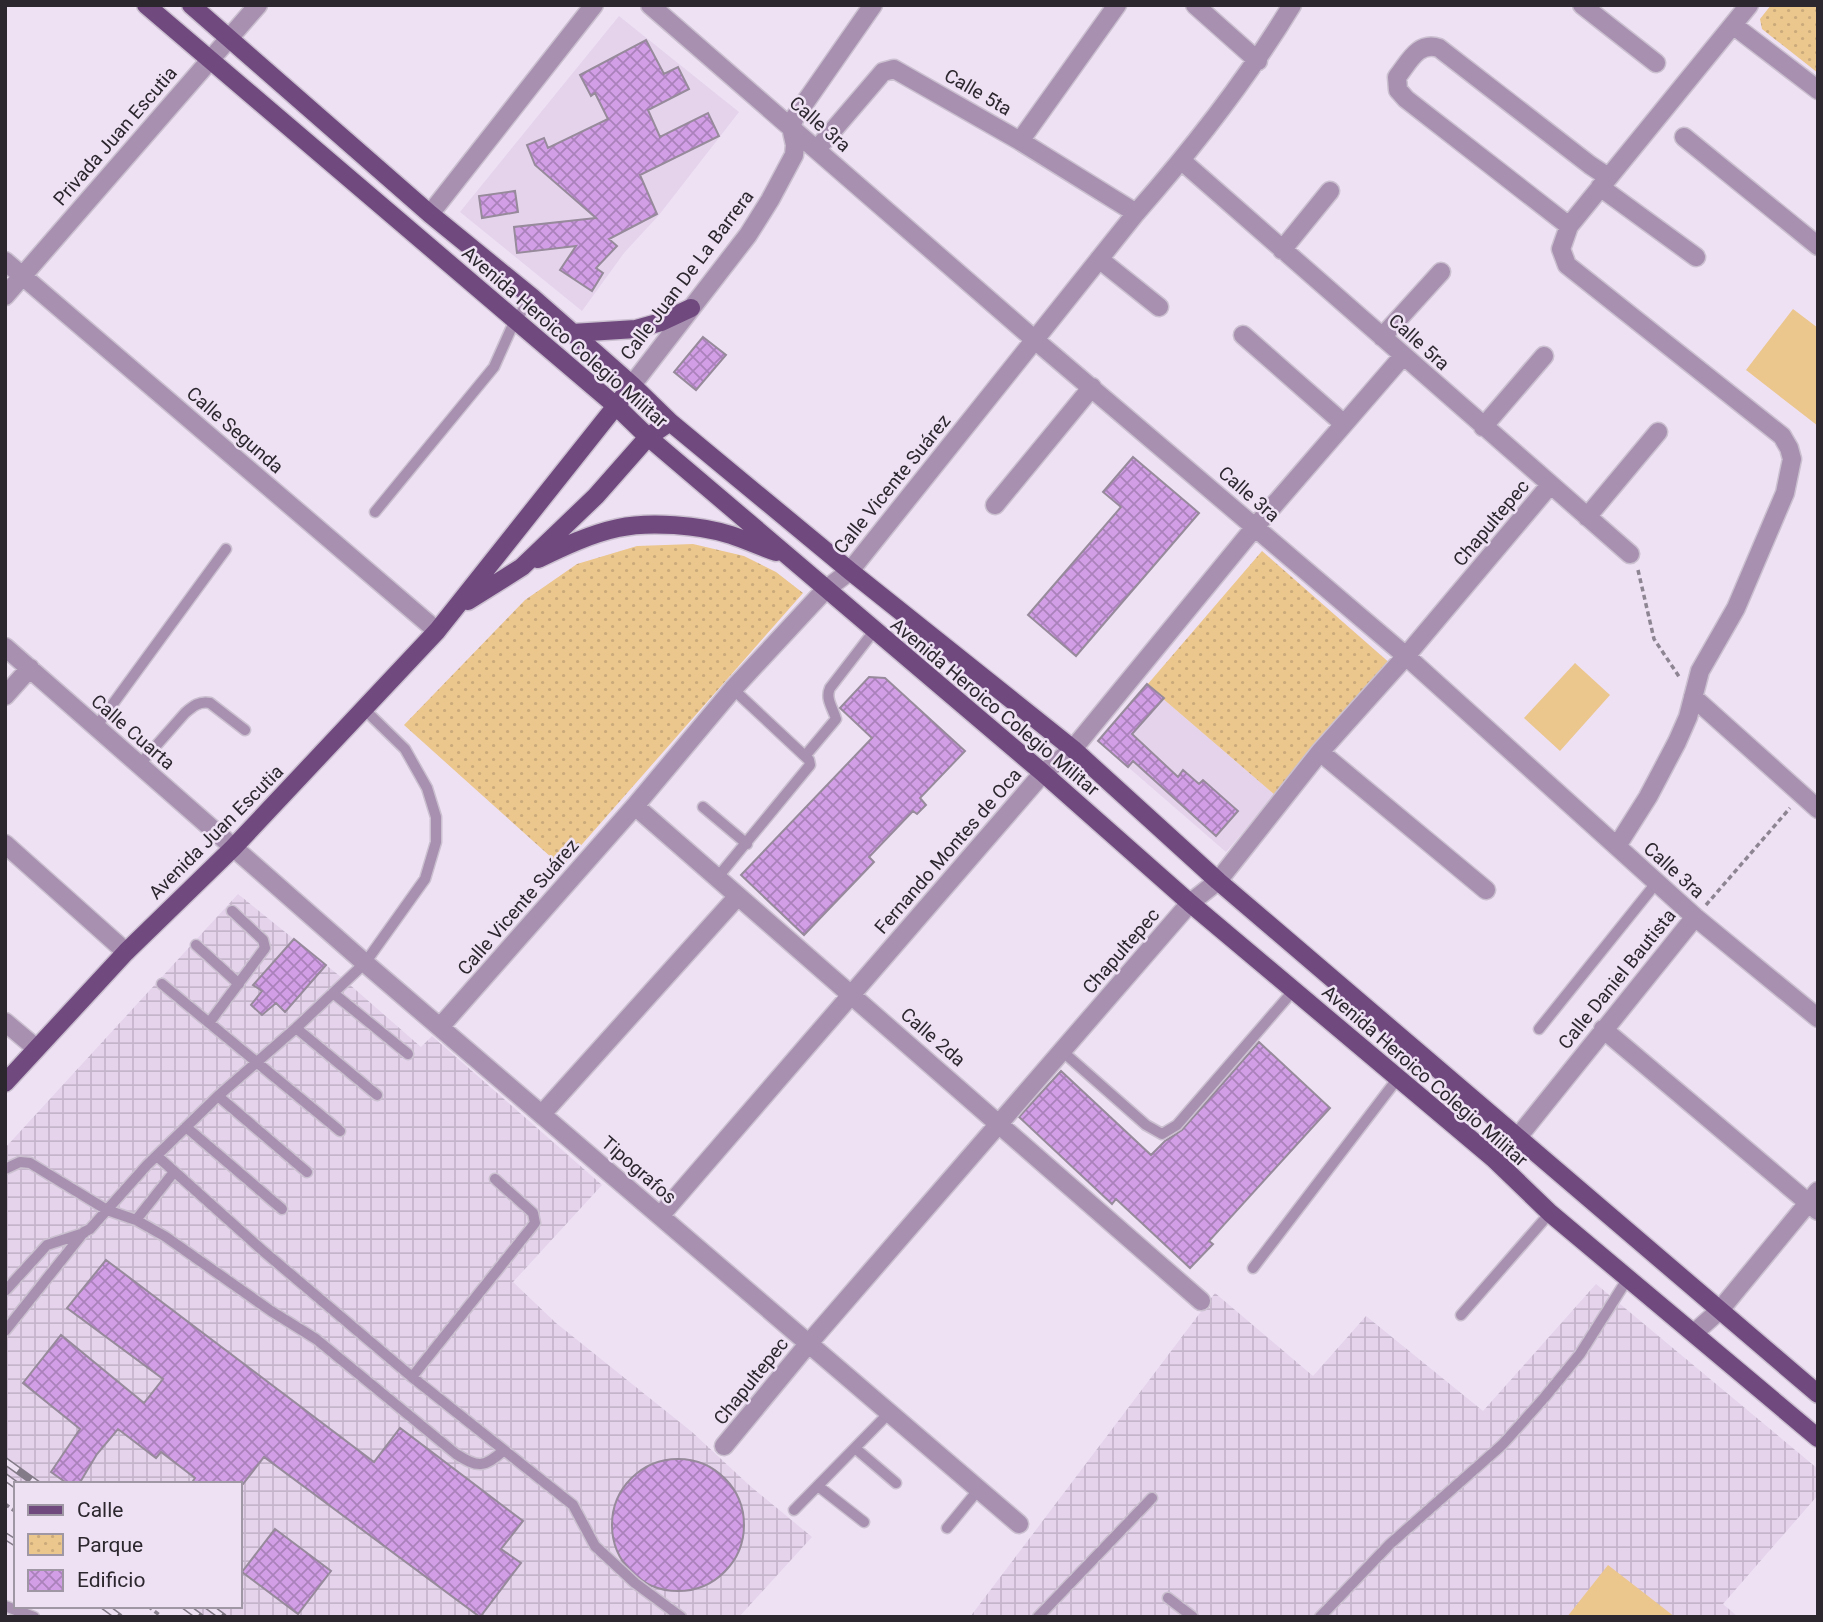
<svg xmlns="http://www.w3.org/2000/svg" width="1823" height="1622" font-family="Roboto,sans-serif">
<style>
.built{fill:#e5d3ec}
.industrial{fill:url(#industrial-grid)}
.park{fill:url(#park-dots)}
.garden{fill:#ebc68d}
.building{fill:url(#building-cross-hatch);stroke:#968a9b;stroke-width:2}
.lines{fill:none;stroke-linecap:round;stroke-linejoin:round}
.service-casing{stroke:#cbc0d0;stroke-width:13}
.minor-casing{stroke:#cbc0d0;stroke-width:21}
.primary-casing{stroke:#cbc0d0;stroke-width:21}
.path{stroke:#8e8592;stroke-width:3.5;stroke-dasharray:5 3.5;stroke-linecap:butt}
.service{stroke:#a790b0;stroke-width:10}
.minor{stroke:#a790b0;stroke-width:18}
.primary{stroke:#70497f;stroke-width:18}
.rail-casing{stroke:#837b87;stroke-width:8}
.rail{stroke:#eee1f4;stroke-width:5;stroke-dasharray:16;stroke-linecap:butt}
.labels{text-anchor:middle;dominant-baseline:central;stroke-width:5;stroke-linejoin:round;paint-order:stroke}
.street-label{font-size:19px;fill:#2c272e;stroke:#eee1f4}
</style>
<defs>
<pattern id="industrial-grid" width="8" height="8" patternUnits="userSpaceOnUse" patternTransform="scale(1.75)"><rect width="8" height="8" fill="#e5d3ec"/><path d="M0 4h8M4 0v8" fill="none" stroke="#c5b5cb"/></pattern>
<pattern id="park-dots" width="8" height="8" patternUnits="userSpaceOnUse" patternTransform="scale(1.75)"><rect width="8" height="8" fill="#ebc68d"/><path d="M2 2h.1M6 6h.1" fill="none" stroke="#caaa7a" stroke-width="1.8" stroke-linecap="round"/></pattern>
<pattern id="building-cross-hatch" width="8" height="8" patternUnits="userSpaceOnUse" patternTransform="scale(1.75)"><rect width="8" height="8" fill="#d29ee6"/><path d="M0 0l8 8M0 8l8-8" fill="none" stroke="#ab81bb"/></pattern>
</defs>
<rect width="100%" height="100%" fill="#eee1f4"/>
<!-- built -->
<path class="built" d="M619 16 739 112 659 215 624 253 582 311 460 212Z
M1147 685 1275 795 1226 852 1098 741Z"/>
<!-- industrial -->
<path class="industrial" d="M238 894 341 977 421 1047 432 1036 602 1185 513 1282 556 1323 692 1432 749 1485 812 1537 739 1617H196L182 1606H240V1484H16V1489L5 1482V1148Z
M1596 1284 1818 1469V1495L1723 1604 1738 1617H970L1215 1293 1313 1376 1366 1316 1483 1411Z"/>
<!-- park -->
<path class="park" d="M1771 5H1818V73L1762 29 1760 19Z
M693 544 744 556 776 572 803 593 562 867 404 725 525 600 577 564 637 546Z
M1262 551 1392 665 1275 795 1147 685Z"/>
<!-- garden -->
<path class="garden" d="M1793 309 1818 328V426L1746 370Z
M1575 663 1610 695 1560 751 1524 718Z
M1608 1565 1675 1617H1567Z"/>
<!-- building -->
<path class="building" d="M646 40 664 74 678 67 689 89 648 110 660 137 708 113 719 136 640 175 657 214 609 239 617 246 596 268 603 273 592 291 560 270 576 246 517 253 514 227 596 218 535 165 527 145 544 138 548 148 608 119 595 93 591 96 580 75Z
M515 191 518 212 482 218 479 196Z
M703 337 726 355 696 390 674 372Z
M1133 457 1199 513 1076 656 1028 615 1121 507 1103 492Z
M869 677 885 678 965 751 920 798 926 805 917 814 913 811 869 857 874 862 804 935 741 875 872 738 840 708Z
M1147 684 1164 698 1132 734 1178 777 1183 770 1199 784 1203 780 1238 811 1216 836 1133 761 1128 767 1098 741Z
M294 939 326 965 285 1012 276 1003 262 1015 251 1005 262 991 253 985Z
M1259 1042 1330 1108 1209 1241 1213 1244 1190 1268 1116 1199 1112 1204 1019 1117 1061 1071 1151 1155 1165 1141 1182 1130Z
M106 1260 374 1462 400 1428 523 1521 501 1549 521 1563 480 1617 264 1457 243 1484H191L195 1478 161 1452 156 1458 118 1429 97 1454 79 1484H68L51 1472 80 1429 23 1383 61 1335 144 1403 163 1379 67 1308Z
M612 1525a66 66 0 1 1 132 0a66 66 0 1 1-132 0Z
M275 1529 331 1571 298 1614 242 1572Z"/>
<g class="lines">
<defs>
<path id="service" d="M375 512 494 367 515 320 533 298
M96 727 226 549
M805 756 836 719C833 708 825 699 830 688L874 631
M139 765 185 713C193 706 199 701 210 703L245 730
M703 807 747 844
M717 878 810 765 809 760 733 689
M196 945 239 984
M162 984 340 1131
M333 993 408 1054
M209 1023 265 948 263 940 232 911
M296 1028 377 1095
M1539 1029 1657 882
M1062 1051 1146 1125 1162 1134 1177 1125 1293 991
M218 1096 307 1172
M186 1127 282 1209
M157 1156 262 1250 412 1377 573 1505 595 1546 635 1583 681 1617
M5 1169 20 1162 30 1163 107 1210 136 1220 166 1237 271 1311 316 1339 456 1454C478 1468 484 1468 504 1450
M136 1220 174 1172
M1253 1268 1398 1078
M5 1291 47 1245 84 1233
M1461 1315 1550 1213
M5 1331 84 1232 90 1229 147 1165 218 1096 296 1028 365 963 425 879 436 842V817L427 788 405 749 364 709
M412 1377 535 1223 533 1213 495 1179
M855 1448 896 1483
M818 1486 864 1522
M794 1510 890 1412
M947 1528 979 1489
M1168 1598 1193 1617
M5 1606 34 1617
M1038 1617 1152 1498
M1320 1617 1390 1544 1502 1445 1544 1398 1580 1354 1628 1278"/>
<path id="minor" d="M650 5 1035 340 1406 656 1695 917 1818 1018
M1195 5 1258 61
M1582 5 1656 63
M1733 25 1818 90
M1684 137 1818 246
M1020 141 1117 5
M817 149 883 72 894 69 1020 141 1136 213
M1182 161 1630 554
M1600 187 1696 257
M430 214 594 5
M1569 226 1406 99 1398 90 1397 77C1409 62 1418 41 1439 48L1590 165 1608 177
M1282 250 1330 191
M1099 259 1159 307
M5 261 437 631
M5 296 258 5
M1243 335 1344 424
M1382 337 1441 272
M632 385 748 235 770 200 794 155 795 145 791 127 795 117 873 5
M1483 427 1544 356
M995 505 1092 387
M1587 517 1658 432
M5 647 365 963 1019 1524
M5 696 30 668
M1693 697 1818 809
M1320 752 1486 890
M635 806 1201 1301
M5 844 126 952
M1617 846 1648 797 1677 742 1688 717 1700 671 1736 608 1785 493 1792 459 1789 448 1782 436 1567 265 1561 249 1569 226 1749 5
M5 1022 36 1048
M440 1027 635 806 733 689 825 590 850 571 1136 213C1194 147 1246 81 1292 5
M1603 1029 1818 1211
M542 1114 738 896
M1493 1158 1518 1137 1695 917
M660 1216 1043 773 1073 749 1255 527 1403 356
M1694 1333 1720 1310 1818 1191
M724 1446 809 1343 1190 903 1218 881 1320 752 1406 656 1550 485"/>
<path id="primary" d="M146 5 616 406 648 437 1043 773 1190 903 1493 1158 1550 1213 1818 1438
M191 5 430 214 533 298 632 385 670 422 850 571 1073 749 1218 881 1818 1394
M572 333 636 329 661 322 691 308
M538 559C563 547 590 534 618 528 649 521 700 525 731 535 746 540 761 547 776 552
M468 601 522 567 596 496 648 437 670 422
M5 1083 126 952 233 848 437 631 623 397"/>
</defs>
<!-- service casing -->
<use href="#service" class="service-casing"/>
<!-- minor casing -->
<use href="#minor" class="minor-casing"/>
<!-- primary casing -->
<use href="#primary" class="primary-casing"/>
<!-- path -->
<path class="path" d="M1638 570 1654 639 1680 678
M1706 905 1790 808
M5 1504 16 1512
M148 1606 162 1617"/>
<!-- service -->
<use href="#service" class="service"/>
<!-- minor -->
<use href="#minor" class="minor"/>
<!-- primary -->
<use href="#primary" class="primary"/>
<defs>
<path id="rail" d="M5 1461 37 1484
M5 1477 16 1485
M5 1536 16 1543
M104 1606 119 1617
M185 1606 200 1617
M208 1606 223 1617"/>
</defs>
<!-- rail casing -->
<use href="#rail" class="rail-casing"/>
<!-- rail -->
<use href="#rail" class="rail"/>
</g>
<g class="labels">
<!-- street labels -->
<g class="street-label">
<text transform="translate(978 92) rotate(30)">Calle 5ta</text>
<text transform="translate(820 124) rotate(41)">Calle 3ra</text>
<text transform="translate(115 136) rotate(-49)">Privada Juan Escutia</text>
<text transform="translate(687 275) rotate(-53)">Calle Juan De La Barrera</text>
<text transform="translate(565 337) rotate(41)">Avenida Heroico Colegio Militar</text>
<text transform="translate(1419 342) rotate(42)">Calle 5ra</text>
<text transform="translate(235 430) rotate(41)">Calle Segunda</text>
<text transform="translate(892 484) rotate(-51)">Calle Vicente Suárez</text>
<text transform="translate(1249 494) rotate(41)">Calle 3ra</text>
<text transform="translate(1491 523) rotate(-50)">Chapultepec</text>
<text transform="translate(995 707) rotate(40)">Avenida Heroico Colegio Militar</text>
<text transform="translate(133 732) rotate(41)">Calle Cuarta</text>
<text transform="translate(216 832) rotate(-45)">Avenida Juan Escutia</text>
<text transform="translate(948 851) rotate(-49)">Fernando Montes de Oca</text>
<text transform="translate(1674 870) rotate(42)">Calle 3ra</text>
<text transform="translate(518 907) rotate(-49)">Calle Vicente Suárez</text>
<text transform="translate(1121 951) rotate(-49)">Chapultepec</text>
<text transform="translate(1617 979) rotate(-51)">Calle Daniel Bautista</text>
<text transform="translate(933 1037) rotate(41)">Calle 2da</text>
<text transform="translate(1425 1076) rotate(41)">Avenida Heroico Colegio Militar</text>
<text transform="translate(639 1170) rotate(41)">Tipografos</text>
<text transform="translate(751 1381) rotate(-51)">Chapultepec</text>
</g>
</g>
<!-- border -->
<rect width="1823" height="1622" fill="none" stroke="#2c272e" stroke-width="14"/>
<!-- legend -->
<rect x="14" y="1482" width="228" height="126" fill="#eee1f4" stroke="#a097a5" stroke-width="2"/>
<rect x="28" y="1505" width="35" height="10" fill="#70497f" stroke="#a097a5" stroke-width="2"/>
<text x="77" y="1517" font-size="21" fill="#2c272e">Calle</text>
<rect x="28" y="1534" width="35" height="21" fill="url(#park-dots)" stroke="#a097a5" stroke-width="2"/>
<text x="77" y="1552" font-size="21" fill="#2c272e">Parque</text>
<rect x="28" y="1570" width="35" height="21" fill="url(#building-cross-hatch)" stroke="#a097a5" stroke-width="2"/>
<text x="77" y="1587" font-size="21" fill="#2c272e">Edificio</text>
</svg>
